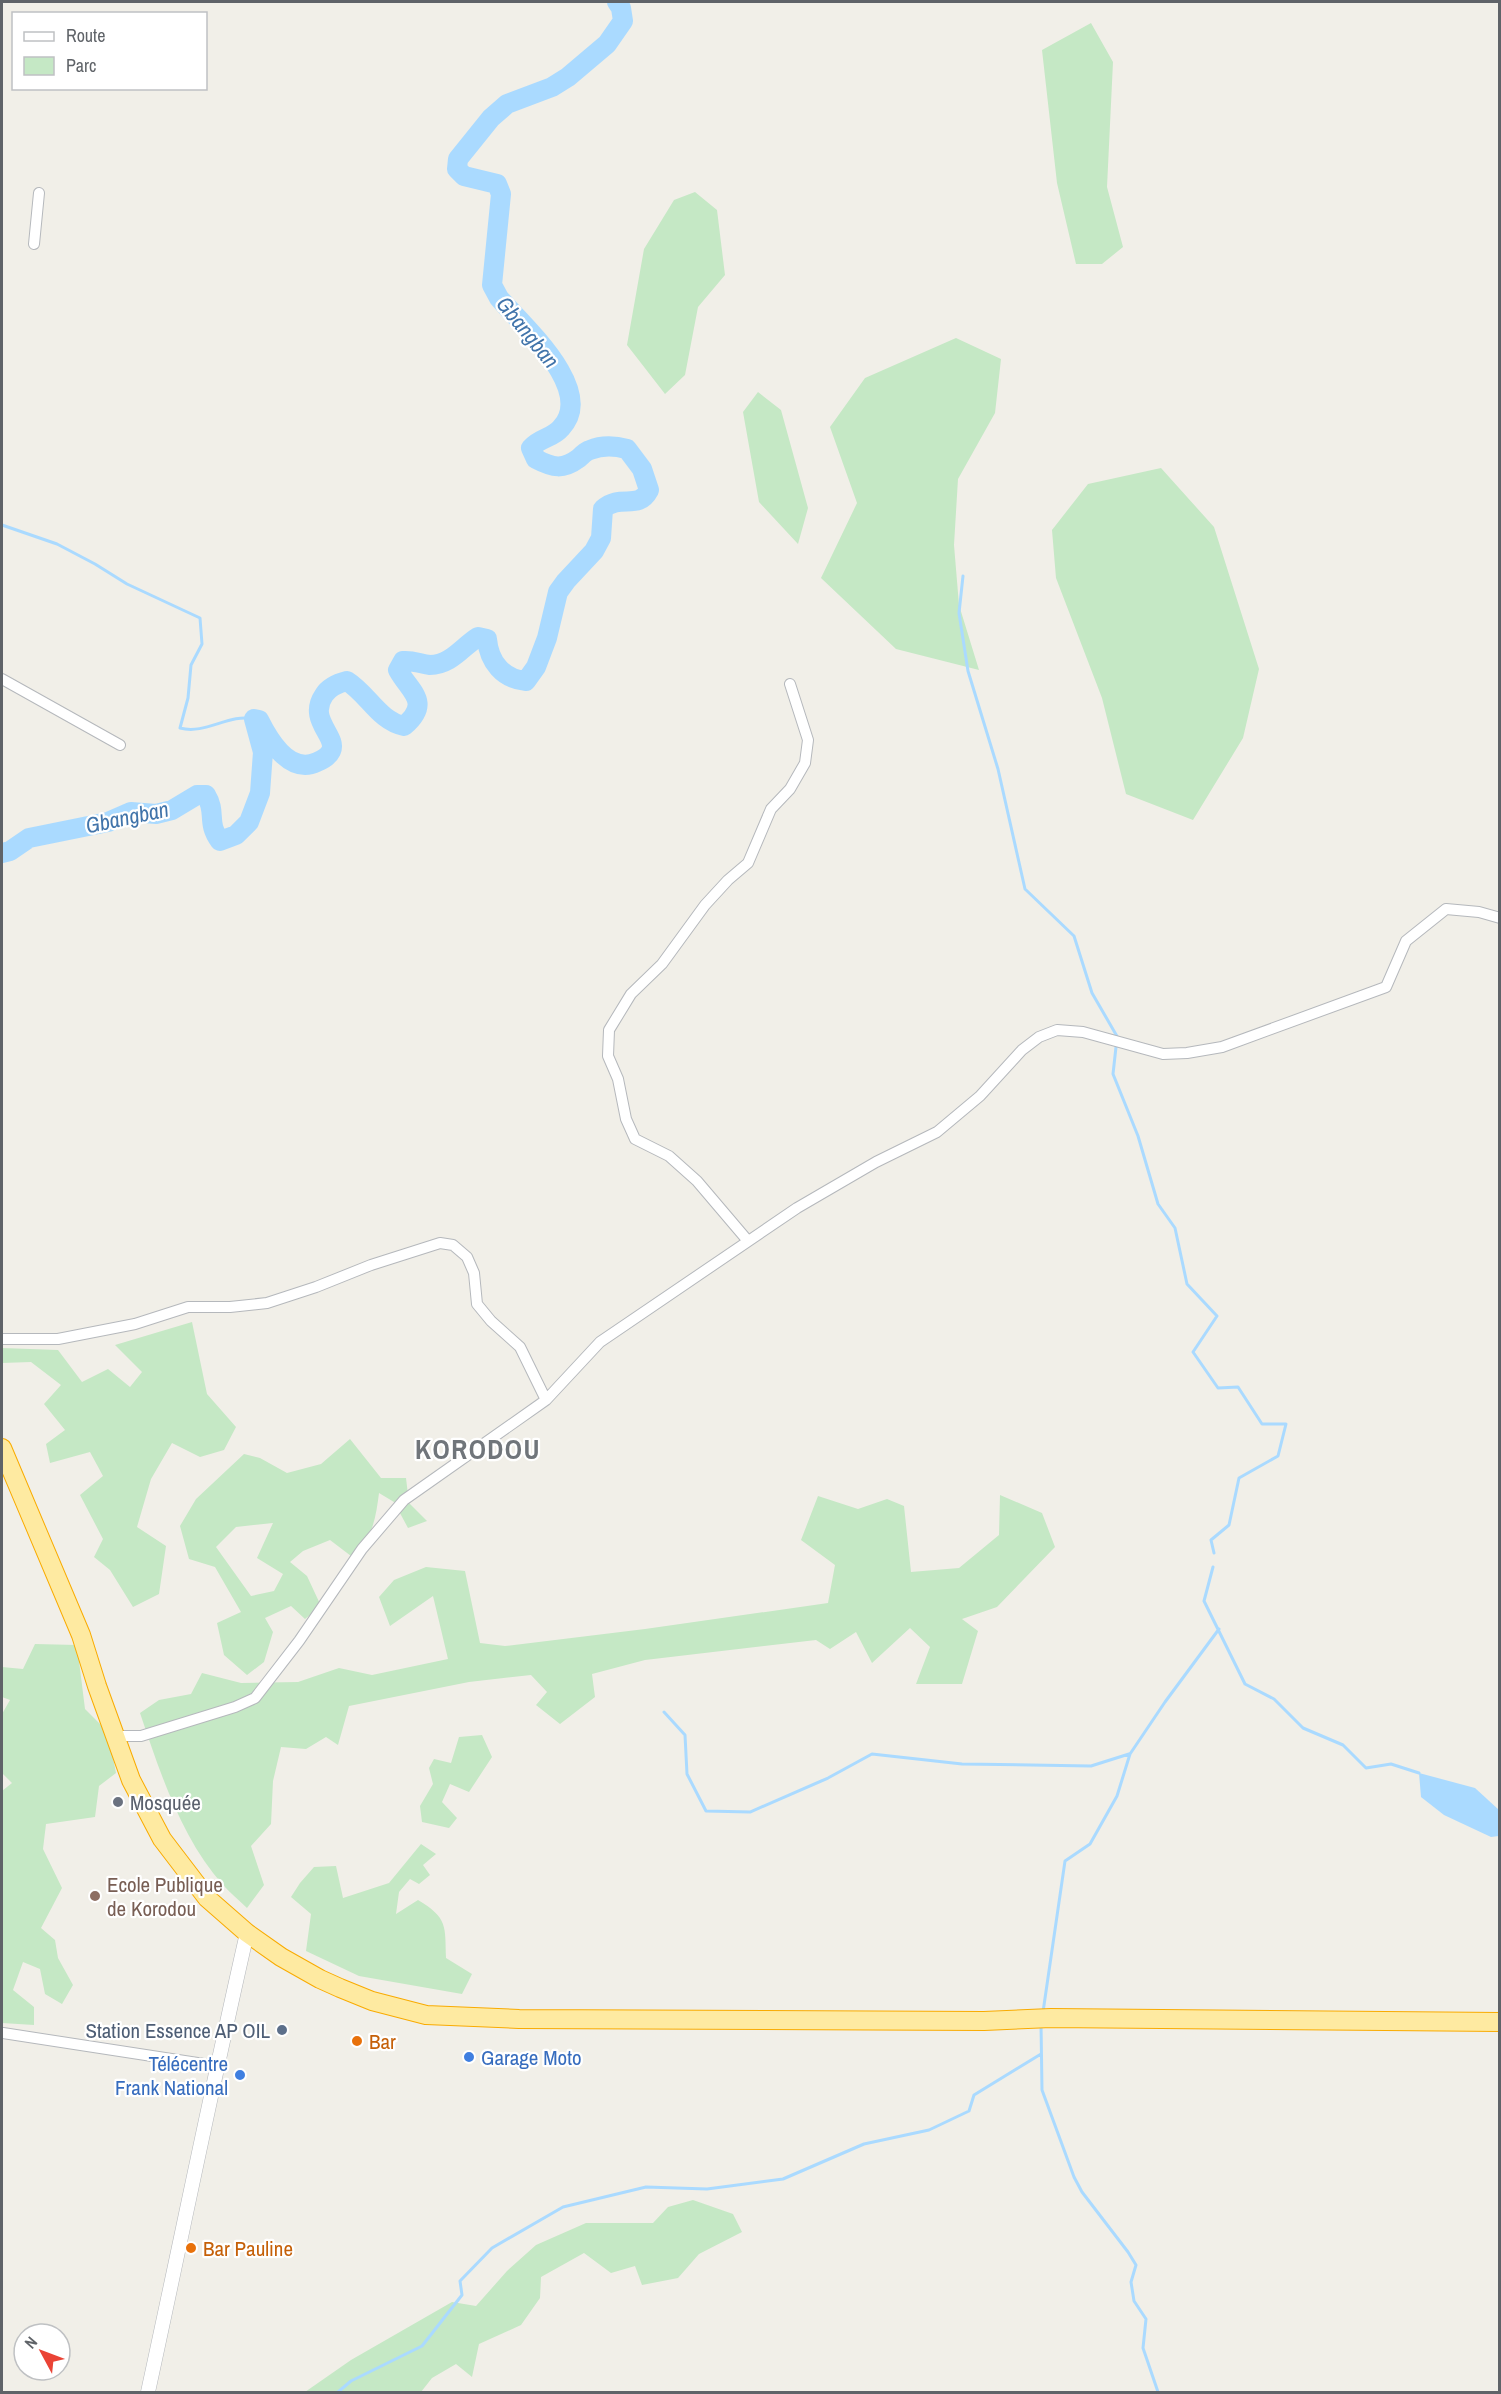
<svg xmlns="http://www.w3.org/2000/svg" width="1501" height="2394" font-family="'Archivo Narrow',sans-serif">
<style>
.green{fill:#c5e8c5;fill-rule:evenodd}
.water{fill:#aadaff}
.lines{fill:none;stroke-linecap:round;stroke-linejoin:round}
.stream{stroke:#aadaff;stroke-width:3}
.river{stroke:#aadaff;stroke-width:20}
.minor-casing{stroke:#b5b8bc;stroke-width:12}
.tertiary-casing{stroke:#b5b8bc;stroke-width:15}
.trunk-casing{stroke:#f9ab00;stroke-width:20}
.minor{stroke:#fff;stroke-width:10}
.tertiary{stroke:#fff;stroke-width:14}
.trunk{stroke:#feeaa1;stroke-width:18}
.worship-dot{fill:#6b7280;stroke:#fff;stroke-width:2}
.education-dot{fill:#8d6e63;stroke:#fff;stroke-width:2}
.service-dot{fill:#5c6f8a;stroke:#fff;stroke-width:2}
.food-dot{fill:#e8710a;stroke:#fff;stroke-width:2}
.shop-dot{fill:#3f7fe0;stroke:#fff;stroke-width:2}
.labels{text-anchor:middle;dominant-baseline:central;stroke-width:4.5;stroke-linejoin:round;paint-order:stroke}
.worship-label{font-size:21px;fill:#5b616d;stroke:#fff;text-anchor:start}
.education-label{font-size:21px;fill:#785e54;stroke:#fff;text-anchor:start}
.service-label{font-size:21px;fill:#4e5e75;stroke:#fff;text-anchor:end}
.food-label{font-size:21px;fill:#c56008;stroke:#fff;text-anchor:start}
.shop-label{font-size:21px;fill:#366cbe;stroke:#fff;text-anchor:start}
.water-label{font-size:22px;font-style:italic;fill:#4174aa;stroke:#fff}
.district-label{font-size:27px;font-weight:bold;letter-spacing:1.5px;fill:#70757a;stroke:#fff}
</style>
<rect width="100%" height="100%" fill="#f1efe8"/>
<!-- green -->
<path class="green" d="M1091 23 1113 62 1107 187 1123 247 1102 264H1076L1057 183 1042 50Z
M695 192 717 210 725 275 698 307 685 375 665 394 627 345 644 249 674 200Z
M956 338 1001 359 995 413 958 479 954 545 959 605 979 670 896 649 821 578 857 503 830 427 865 378Z
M758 392 781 410 808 508 798 544 759 502 743 412Z
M1161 468 1214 527 1259 669 1243 738 1193 820 1126 794 1102 698 1056 578 1052 530 1088 484Z
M192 1322 207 1394 236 1427 224 1450 200 1457 172 1443 151 1479 137 1527 166 1546 159 1594 133 1607 110 1570 94 1557 103 1539 80 1495 103 1476 90 1452 50 1463 46 1444 65 1430 44 1404 61 1385 31 1362 2 1363V1348L58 1350 82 1382 108 1369 130 1387 142 1372 115 1345Z
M350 1439 381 1478H406L409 1503 427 1521 408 1528 394 1502 379 1493C376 1517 372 1543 351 1556L330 1540 303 1551 290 1562 307 1576 321 1606 305 1619 291 1606 265 1618 273 1632 264 1662 247 1675 224 1655 217 1623 241 1612 215 1567 189 1559 180 1526 196 1499 244 1454 260 1458 287 1473 321 1464ZM273 1523 257 1558 283 1574 274 1591 251 1596 216 1547 236 1527Z
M1000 1495 1042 1513 1055 1547 997 1607 962 1619 978 1631 962 1684H916L930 1647 910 1628 872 1663 856 1632 830 1649 816 1640 645 1660 592 1674 595 1697 560 1724 536 1705 547 1692 531 1675 469 1682 349 1706 338 1745 326 1737 306 1749 281 1747 273 1781 271 1824 251 1846 264 1885 247 1908C239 1900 230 1893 223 1885 181 1838 160 1772 140 1713L159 1700 191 1694 202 1673 241 1683 298 1682 339 1668 372 1675 448 1659 433 1596 390 1626 379 1597 394 1580 426 1567 465 1571 480 1643 505 1646 645 1629 828 1603 835 1565 801 1540 818 1496 858 1509 887 1499 904 1506 911 1572 959 1568 999 1535Z
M35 1644 77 1645 85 1709 108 1732 116 1773 99 1786 95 1817 46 1824 43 1849 62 1888 41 1928 55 1940 58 1958 73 1985 62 2004 45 1994 40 1969 23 1962 13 1990 34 2007V2025L2 2023V1791L12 1783 2 1773V1714L10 1700 2 1697V1667L23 1669Z
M482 1735 492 1757 469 1792 450 1784 442 1802 457 1818 449 1828 422 1822 420 1806 433 1784 429 1768 434 1759 451 1763 459 1737Z
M421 1844 436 1854 423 1865 430 1875 419 1884 410 1879 399 1892 396 1914 418 1900C448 1918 445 1926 446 1958L472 1974 462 1994 359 1976 306 1951 311 1914 291 1897 300 1883 314 1867 336 1866 343 1898 389 1883Z
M693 2200 733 2214 742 2232 699 2254 678 2278 642 2285 635 2266 611 2273 584 2253 541 2277 540 2298 521 2325 479 2344 472 2377 456 2364 432 2378 421 2392H305L351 2360 452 2302 476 2306 507 2271 536 2245 586 2223H653L668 2207Z"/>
<!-- water -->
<path class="water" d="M1419 1773 1475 1788 1499 1810V1836L1491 1837 1444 1815 1421 1797Z"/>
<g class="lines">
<!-- stream -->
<path class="stream" d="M2 525 57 544 95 564 127 584 200 618 202 644 191 665 188 698 180 728C206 735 229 713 254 719
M963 576 959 613 968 671 998 769 1025 889 1074 936 1092 993 1118 1038
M1116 1047 1113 1074 1138 1136 1158 1204 1175 1228 1187 1284 1217 1316 1193 1352 1218 1388 1238 1387 1262 1424H1286L1278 1456 1239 1478 1229 1525 1211 1540 1214 1553
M1213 1567 1204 1601 1245 1684 1274 1699 1303 1728 1343 1745 1366 1768 1391 1764 1419 1773
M664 1712 685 1735 687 1774 706 1811 750 1812 828 1778 872 1754 962 1764 1091 1766 1129 1754
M1043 2012 1065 1861 1090 1844 1117 1796 1130 1754 1165 1702 1219 1629
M1041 2024 1042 2090 1074 2177 1082 2192 1128 2252 1136 2265 1131 2282 1134 2301 1146 2319 1143 2348 1158 2392
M338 2392 351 2381 422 2346 462 2295 460 2281 492 2248 563 2207 646 2187 707 2189 783 2179 864 2144 929 2130 969 2111 974 2095 1041 2054"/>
<!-- river -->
<path class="river" d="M2 853 10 851 29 838 108 822 131 812 156 814 172 810 197 795H206C217 813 206 822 220 841L236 835 249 822 260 793 263 752 254 719 259 720C269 740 290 775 317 762 322 760 328 757 331 751 338 736 307 720 324 695 329 687 339 683 347 681 368 694 379 721 404 726 432 702 410 692 398 670L403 661C413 660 420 664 430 665 451 665 462 647 478 637L487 639C489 662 503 679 526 681L536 667 547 638 558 592 566 581 594 551 601 538 603 509C621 493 638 511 649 490L642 469 627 449C616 446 602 445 590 450 586 451 582 455 579 458 563 470 553 468 536 459L531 448C539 438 553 438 561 428 597 390 522 325 499 298L492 285 501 194 497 184 464 176 457 169 458 159 491 118 507 104 552 87 568 77 607 44 623 21 621 8 617 2"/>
<defs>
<path id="minor" d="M34 244 39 193
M2 679 120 745
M748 1241 697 1181 669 1156 635 1139 626 1119 618 1079 608 1056 609 1030 631 994 662 964 705 905 728 880 748 863 771 809 790 789 805 763 808 740 790 684
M2 1339H58L135 1324 188 1307H230L267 1303 316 1287 371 1265 440 1243 453 1245 467 1257 474 1273 477 1304 491 1321 520 1347 546 1400
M115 1736H141L235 1707 255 1698 299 1641 362 1549 404 1500 546 1400 600 1342 797 1208 876 1162 937 1132 980 1096 1022 1050 1039 1037 1057 1030 1083 1032 1163 1054 1187 1053 1222 1047 1386 987 1406 941 1446 909 1479 912 1500 918
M3 2033 217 2066"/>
<path id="tertiary" d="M148 2392C181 2240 212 2086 247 1933"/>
<path id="trunk" d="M2 1448 81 1635 97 1686 131 1780 162 1839 207 1898 247 1933 281 1957 320 1979 340 1988 372 2001 426 2015 519 2019 984 2021 1051 2018 1500 2022"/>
</defs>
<!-- minor casing -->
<use href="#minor" class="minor-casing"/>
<!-- tertiary casing -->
<use href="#tertiary" class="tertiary-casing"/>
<!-- trunk casing -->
<use href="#trunk" class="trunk-casing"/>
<!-- minor -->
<use href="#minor" class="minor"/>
<!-- tertiary -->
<use href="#tertiary" class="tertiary"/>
<!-- trunk -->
<use href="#trunk" class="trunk"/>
</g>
<!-- markers -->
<circle class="worship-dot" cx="118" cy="1802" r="6"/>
<circle class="education-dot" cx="95" cy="1896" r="6"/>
<circle class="service-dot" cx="282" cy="2030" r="6"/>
<g class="food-dot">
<circle cx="357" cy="2041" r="6"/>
<circle cx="191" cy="2248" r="6"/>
</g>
<g class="shop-dot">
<circle cx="469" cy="2057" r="6"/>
<circle cx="240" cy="2075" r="6"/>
</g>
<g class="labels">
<!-- worship labels -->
<g class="worship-label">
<text x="130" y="1802">Mosquée</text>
</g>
<!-- education labels -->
<g class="education-label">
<text x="107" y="1884">Ecole Publique<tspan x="107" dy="24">de Korodou</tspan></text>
</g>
<!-- service labels -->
<g class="service-label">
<text x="270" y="2030">Station Essence AP OIL</text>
</g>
<!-- food labels -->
<g class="food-label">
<text x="369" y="2041">Bar</text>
<text x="203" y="2248">Bar Pauline</text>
</g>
<!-- shop labels -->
<g class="shop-label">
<text x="481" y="2057">Garage Moto</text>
<text x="228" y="2063" text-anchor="end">Télécentre<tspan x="228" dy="24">Frank National</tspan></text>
</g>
<!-- water labels -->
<g class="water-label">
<text transform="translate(528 332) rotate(51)">Gbangban</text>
<text transform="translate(127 817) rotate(-12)">Gbangban</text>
</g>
<!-- district labels -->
<g class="district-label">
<text x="478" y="1449">KORODOU</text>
</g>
</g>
<!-- border -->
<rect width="1501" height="2394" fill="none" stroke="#5f6368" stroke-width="6"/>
<!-- legend -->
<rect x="12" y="12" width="195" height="78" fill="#ffffff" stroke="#bfc1c3" stroke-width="1.5"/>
<rect x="24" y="32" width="30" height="9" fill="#ffffff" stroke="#bfc1c3" stroke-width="1.5"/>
<text x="66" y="42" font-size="18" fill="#5f6368">Route</text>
<rect x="24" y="57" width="30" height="18" fill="#c5e8c5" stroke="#bfc1c3" stroke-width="1.5"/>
<text x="66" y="72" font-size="18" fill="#5f6368">Parc</text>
<!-- north arrow -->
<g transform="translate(42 2352) rotate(311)"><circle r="28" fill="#ffffff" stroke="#bfc1c3" stroke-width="1.5"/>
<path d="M0-4.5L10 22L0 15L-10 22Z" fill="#ea4335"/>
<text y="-9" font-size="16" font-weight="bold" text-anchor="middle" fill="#5f6368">N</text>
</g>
</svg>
